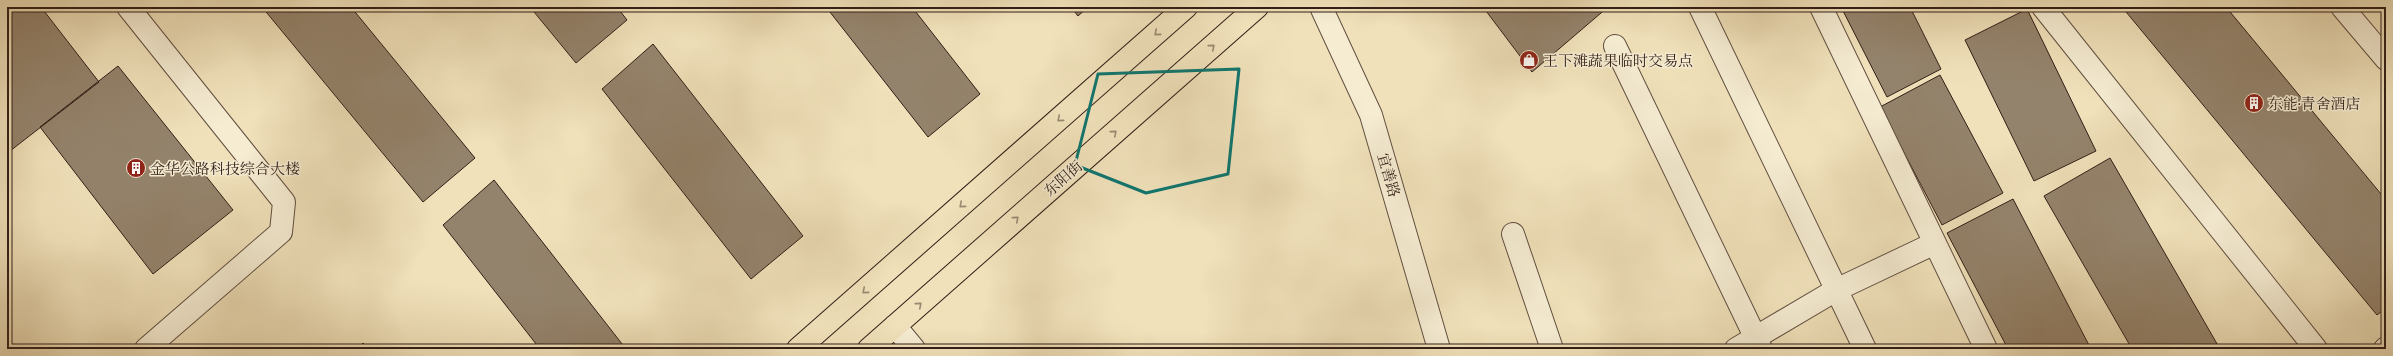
<svg xmlns="http://www.w3.org/2000/svg" width="2393" height="356" font-family="'Gentium Book Plus','Noto Serif SC',serif">
<style>
.building{fill:#94836c;stroke:#311e17}
.lines{fill:none;stroke-linecap:round;stroke-linejoin:round}
.minor-casing{stroke:#614f40;stroke-width:24}
.major-casing{stroke:#311e17;stroke-width:24}
.minor{stroke:#f5ecd2;stroke-width:22}
.major{stroke:#f0e1ba;stroke-width:22}
.oneway{stroke:#9a8971}
.marked{fill:none;stroke:#0f766e;stroke-width:3;stroke-linejoin:round}
.labels{text-anchor:middle;dominant-baseline:central;stroke-width:3;stroke-linejoin:round;paint-order:stroke}
.poi-label{font-size:15px;fill:#311e17;stroke:#f5ecd2;text-anchor:start}
.street-label{font-size:15px;fill:#311e17;stroke:#f5ecd2}
</style>
<rect width="100%" height="100%" fill="#f0e1ba"/>
<filter id="stains"><feTurbulence type="fractalNoise" baseFrequency=".005" numOctaves="4"/><feColorMatrix values="0 0 0 0 .2 0 0 0 0 .09 0 0 0 0 .02 0 0 0 .5 -.17"/></filter>
<radialGradient id="worn" r=".72"><stop offset=".6" stop-color="#630" stop-opacity="0"/><stop offset="1" stop-color="#630" stop-opacity=".3"/></radialGradient>
<!-- building -->
<path class="building" d="M7 7H41L99 82 10 151 7 148Z
M262 7H351L475 158 423 202Z
M530 7H617L627 20 576 63Z
M826 7H912L980 94 928 137Z
M1071 7H1088L1078 16Z
M1483 7H1608L1532 72Z
M1841 7H1910L1941 69 1887 97Z
M2122 7H2226L2386 200V308L2377 315Z
M2027 9 2096 151 2034 181 1965 40Z
M653 44 803 236 751 279 602 89Z
M118 66 233 210 153 274 40 127Z
M1940 75 2003 193 1942 225 1880 107Z
M2110 158 2220 349H2132L2044 196Z
M494 180 626 349H540L443 225Z
M2013 199 2091 349H2008L1947 233Z
M363 343 367 349H357Z"/>
<g class="lines">
<defs>
<path id="minor" d="M128 7 284 202 281 232 146 349
M1321 7 1371 115 1439 349
M1700 7 1865 349
M1821 7 1986 349
M2043 7 2316 349
M2342 7 2386 59
M1615 46 1761 349
M1513 234 1552 349
M895 326 914 349
M1736 349 1836 290 1935 243
M2385 349 2386 348"/>
<path id="major" d="M798 349 1186 7
M869 349 1257 7"/>
</defs>
<!-- minor casing -->
<use href="#minor" class="minor-casing"/>
<!-- major casing -->
<use href="#major" class="major-casing"/>
<!-- minor -->
<use href="#minor" class="minor"/>
<!-- major -->
<use href="#major" class="major"/>
</g>
<!-- one-way arrows -->
<defs><path id="oneway-chevron" d="M-2-3.5L2.5 0L-2 3.5" fill="none" stroke-width="1.6" stroke-linecap="round" stroke-linejoin="round"/></defs>
<g class="oneway">
<use href="#oneway-chevron" transform="translate(1157 33) rotate(139)"/>
<use href="#oneway-chevron" transform="translate(1212 47) rotate(-41)"/>
<use href="#oneway-chevron" transform="translate(1060 119) rotate(139)"/>
<use href="#oneway-chevron" transform="translate(1114 133) rotate(-41)"/>
<use href="#oneway-chevron" transform="translate(962 205) rotate(139)"/>
<use href="#oneway-chevron" transform="translate(1016 219) rotate(-41)"/>
<use href="#oneway-chevron" transform="translate(865 291) rotate(139)"/>
<use href="#oneway-chevron" transform="translate(919 305) rotate(-41)"/>
</g>
<!-- marked area -->
<path class="marked" d="M1239 69 1228 174 1146 193 1075 165 1098 74Z"/>
<!-- icons -->
<defs>
<symbol id="shop-disc" viewBox="-11 -11 22 22"><circle r="9.5" fill="#8f2418" stroke="#f5ecd2"/><path d="M-5-2.5h2.3a2.7 3.5 0 0 1 5.4 0H5L5.5 6h-11ZM-1.5-2.5h3a1.5 2.3 0 0 0-3 0Z" fill="#fff"/></symbol>
<symbol id="building-disc" viewBox="-11 -11 22 22"><circle r="9.5" fill="#8f2418" stroke="#f5ecd2"/><path d="M-4-6H4V6H1V3H-1V6H-4ZM-2.5-4.3h1.7v1.8h-1.7ZM.8-4.3h1.7v1.8H.8ZM-2.5-1h1.7V.8h-1.7ZM.8-1h1.7V.8H.8Z" fill="#fff"/></symbol>
</defs>
<g fill-rule="evenodd">
<use href="#shop-disc" x="1518" y="49" width="22" height="22"/>
<use href="#building-disc" x="2243" y="92" width="22" height="22"/>
<use href="#building-disc" x="125" y="157" width="22" height="22"/>
</g>
<g class="labels">
<!-- poi labels -->
<g class="poi-label">
<text x="1543" y="60">王下滩蔬果临时交易点</text>
<text x="2268" y="103">东能·青舍酒店</text>
<text x="150" y="168">金华公路科技综合大楼</text>
</g>
<!-- street labels -->
<g class="street-label">
<text transform="translate(1389 175) rotate(74)">宜善路</text>
<text transform="translate(1063 178) rotate(-41)">东阳街</text>
</g>
</g>
<!-- margin -->
<rect width="2393" height="356" fill="none" stroke="#f0e1ba" stroke-width="24"/>
<rect x="8" y="8" width="2377" height="340" fill="none" stroke="#311e17" stroke-width="2"/>
<rect x="12" y="12" width="2369" height="332" fill="none" stroke="#311e17"/>
<rect width="100%" height="100%" filter="url(#stains)"/>
<rect width="100%" height="100%" fill="url(#worn)"/>
</svg>
